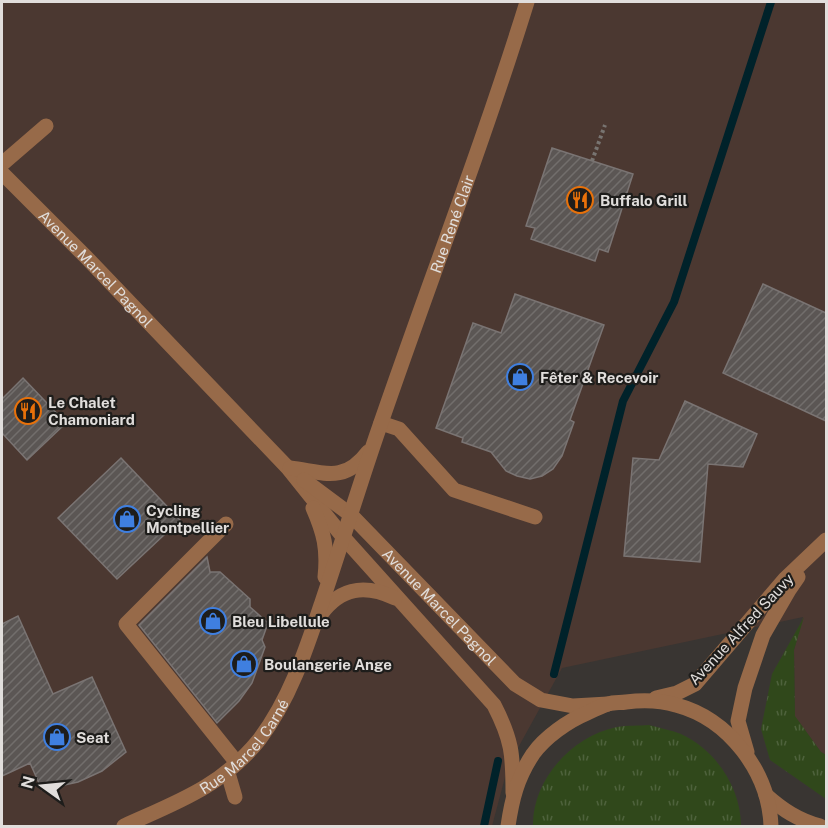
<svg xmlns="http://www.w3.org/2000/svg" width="828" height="828" font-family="'Public Sans',sans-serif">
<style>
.commercial{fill:#4b3831}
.grass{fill:url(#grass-tufts)}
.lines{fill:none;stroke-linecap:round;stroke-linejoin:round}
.stream{stroke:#00222a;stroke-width:8}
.building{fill:url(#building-hatch);stroke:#7a7473;stroke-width:1.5}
.path{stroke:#787471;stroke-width:4;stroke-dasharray:3 3;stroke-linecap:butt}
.minor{stroke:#976a49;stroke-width:15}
.labels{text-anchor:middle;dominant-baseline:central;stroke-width:4.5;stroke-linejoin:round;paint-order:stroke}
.poi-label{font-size:15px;font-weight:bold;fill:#e1dedc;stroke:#1e1d1b;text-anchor:start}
.street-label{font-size:15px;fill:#e1dedc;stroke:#1e1d1b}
</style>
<defs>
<pattern id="grass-tufts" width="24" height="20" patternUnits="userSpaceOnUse" patternTransform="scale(1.5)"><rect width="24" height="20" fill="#30481b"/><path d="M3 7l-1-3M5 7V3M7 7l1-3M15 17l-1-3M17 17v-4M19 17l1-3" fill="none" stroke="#4e623c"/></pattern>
<pattern id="building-hatch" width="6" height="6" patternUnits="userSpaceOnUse" patternTransform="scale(1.5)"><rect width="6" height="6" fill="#5b5654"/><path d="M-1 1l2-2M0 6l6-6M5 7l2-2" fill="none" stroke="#726e6c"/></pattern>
</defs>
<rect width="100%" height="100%" fill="#393532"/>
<!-- commercial -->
<path class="commercial" d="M2 2H826V755L821 752 795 717 794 650 803 617 562 668 508 766 492 826H2Z"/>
<!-- grass -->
<path class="grass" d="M804 617 794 650 795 716 821 752 826 755V799L770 760 761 729 772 674Z
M649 725C659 728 671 730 681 734 716 750 741 788 741 826H533C532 780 572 736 617 727 627 725 639 726 649 725Z"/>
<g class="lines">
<!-- stream -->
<path class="stream" d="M554 674 623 401 674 302 771 2
M484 826 498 761"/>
</g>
<!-- building -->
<path class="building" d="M552 148 633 174 608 252 599 249 595 261 531 239 535 228 526 226Z
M763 284 826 313V421L723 373Z
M515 294 604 325 570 420 574 422 562 456 553 469 542 476 530 479 517 476 506 471 491 452 462 442 463 438 436 428 473 323 501 333Z
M23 378 66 423 27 460 2 433V399Z
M685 401 757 434 743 467 708 464 700 562 624 556 633 458 659 460Z
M121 458 180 520 117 579 58 518Z
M207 557 210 572H220L250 599V607L268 623 262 640 265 647 252 683 239 701 217 723 139 625Z
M18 616 53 694 92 677 126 752 102 771 78 782 42 790 30 763 2 776V624Z"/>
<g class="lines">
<!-- path -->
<path class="path" d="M592 161 605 125"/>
<!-- minor -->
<g class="minor">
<path d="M2 164 46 126"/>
<path id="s1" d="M2 173 86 257 288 468 344 538 494 705C512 740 513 754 513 793"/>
<path d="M381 423 399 429 454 490 535 517"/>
<path d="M290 468C323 472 344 484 368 452"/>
<path id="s2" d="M304 480 351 515 515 684 541 700 573 706 608 704"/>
<path d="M313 508C324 533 328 549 325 577"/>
<path d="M226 524 126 624 237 763"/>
<path d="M321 614C341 587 365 584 395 598"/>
<path d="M656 698 677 693 695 684 785 579 826 540"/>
<path d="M747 752 738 721 745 688 763 635 789 590 798 577"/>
<path d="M228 773 235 797"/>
<path d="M766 795C783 810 798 820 820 826"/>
<path id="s3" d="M124 826C177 802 221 787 259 740 290 699 306 650 322 602 340 549 356 496 374 443 424 296 481 150 527 2"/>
<path d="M508 826C512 799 517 778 533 754 545 737 568 721 587 713 594 710 601 706 608 704 614 702 620 703 626 702 643 700 659 700 676 705 729 719 769 772 771 826"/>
</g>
</g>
<!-- icons -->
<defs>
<symbol id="restaurant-ring" viewBox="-11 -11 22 22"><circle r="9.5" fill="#1e1d1b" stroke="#e8710a" stroke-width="1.5"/><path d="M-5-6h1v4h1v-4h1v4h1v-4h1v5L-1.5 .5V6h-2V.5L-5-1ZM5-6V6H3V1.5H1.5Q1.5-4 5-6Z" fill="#e8710a"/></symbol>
<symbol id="shop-ring" viewBox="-11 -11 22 22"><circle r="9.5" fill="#1e1d1b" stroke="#3f7fe0" stroke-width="1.5"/><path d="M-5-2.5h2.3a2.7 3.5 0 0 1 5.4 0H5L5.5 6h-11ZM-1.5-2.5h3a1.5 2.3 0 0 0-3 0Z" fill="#3f7fe0"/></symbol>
</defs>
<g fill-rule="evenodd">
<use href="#restaurant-ring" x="565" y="185" width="30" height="30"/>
<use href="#shop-ring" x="505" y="362" width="30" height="30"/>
<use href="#restaurant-ring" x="13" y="396" width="30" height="30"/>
<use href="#shop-ring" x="112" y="504" width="30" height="30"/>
<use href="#shop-ring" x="198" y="606" width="30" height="30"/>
<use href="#shop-ring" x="229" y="649" width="30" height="30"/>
<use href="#shop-ring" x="42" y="722" width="30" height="30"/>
</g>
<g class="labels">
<!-- poi labels -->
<g class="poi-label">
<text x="600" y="200">Buffalo Grill</text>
<text x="540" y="377">Fêter &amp; Recevoir</text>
<text x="48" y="402">Le Chalet<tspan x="48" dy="17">Chamoniard</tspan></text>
<text x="146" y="510">Cycling<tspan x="146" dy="17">Montpellier</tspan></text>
<text x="232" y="621">Bleu Libellule</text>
<text x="264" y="664">Boulangerie Ange</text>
<text x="76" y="737">Seat</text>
</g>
<!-- street labels -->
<g class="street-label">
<text stroke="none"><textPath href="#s3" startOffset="714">Rue René Clair</textPath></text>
<text stroke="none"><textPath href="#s1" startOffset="134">Avenue Marcel Pagnol</textPath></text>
<text stroke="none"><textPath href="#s2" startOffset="186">Avenue Marcel Pagnol</textPath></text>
<text transform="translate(741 629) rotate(-47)">Avenue Alfred Sauvy</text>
<text stroke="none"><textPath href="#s3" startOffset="147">Rue Marcel Carné</textPath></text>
</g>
</g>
<!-- border -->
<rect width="828" height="828" fill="none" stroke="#e1dedc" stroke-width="6"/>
<!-- north arrow -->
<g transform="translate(42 786) rotate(285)" stroke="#1e1d1b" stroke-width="4.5" paint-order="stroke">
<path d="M0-4.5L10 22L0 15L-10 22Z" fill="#e1dedc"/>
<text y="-9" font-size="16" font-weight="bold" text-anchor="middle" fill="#e1dedc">N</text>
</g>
</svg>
